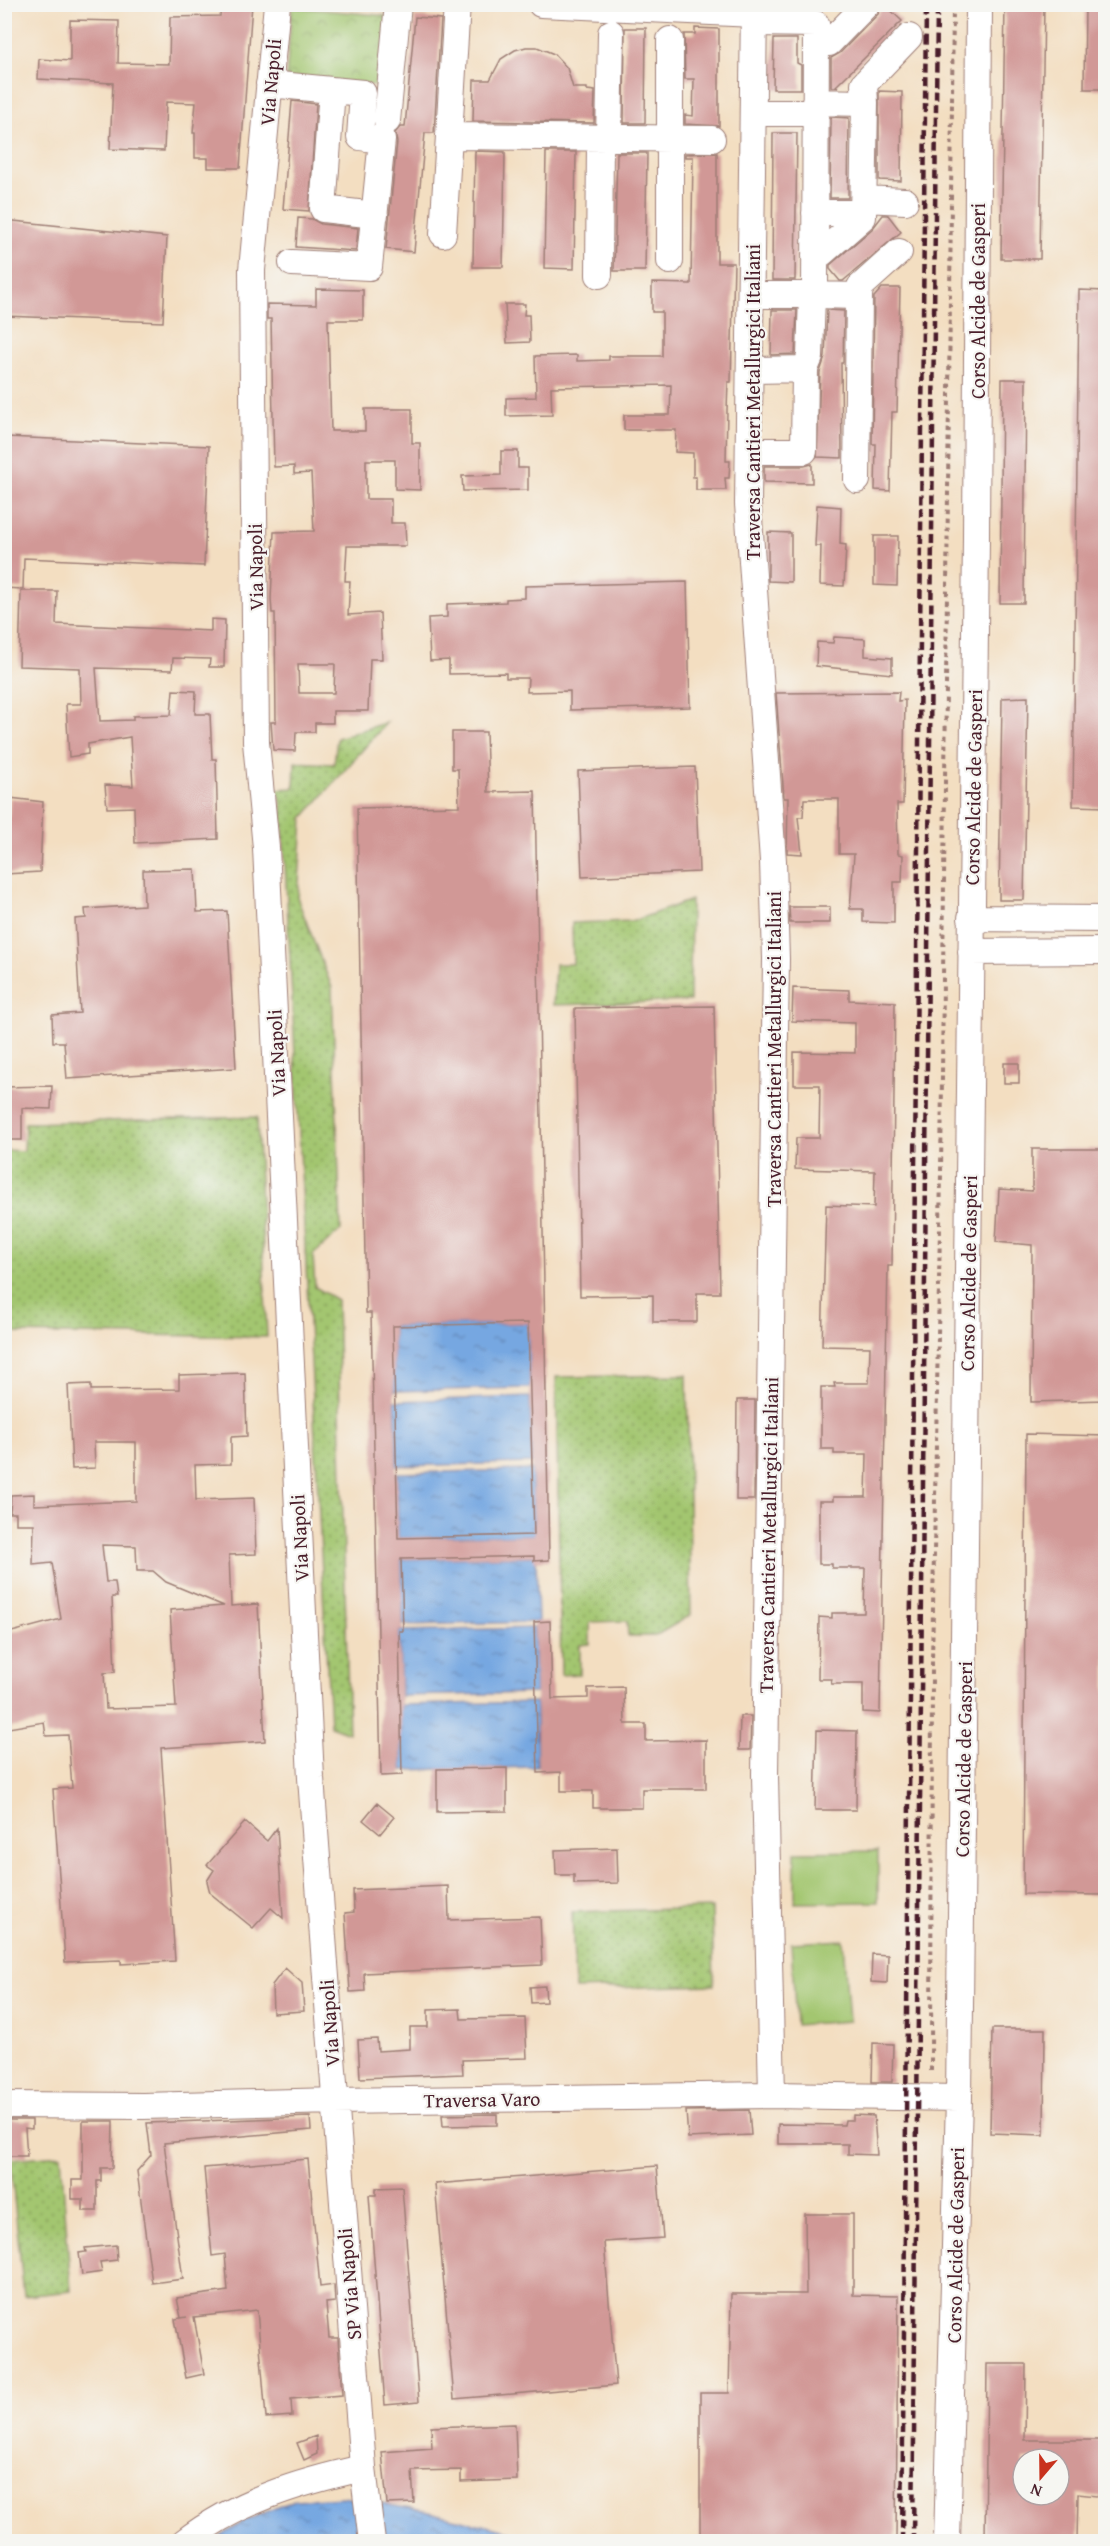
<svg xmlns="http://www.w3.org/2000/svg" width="1110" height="2546" font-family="'Gentium Book Plus',serif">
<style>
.grass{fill:url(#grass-dots);stroke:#76724e;stroke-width:1.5}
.park{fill:url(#park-crowns);stroke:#76724e;stroke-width:1.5}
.pitch{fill:#a3c670;stroke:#76724e;stroke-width:1.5}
.water{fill:url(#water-ripples);stroke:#606386;stroke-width:1.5}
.building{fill:#d19896;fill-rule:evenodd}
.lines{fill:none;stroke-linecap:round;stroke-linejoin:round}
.minor-casing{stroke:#9e7e76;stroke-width:28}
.path{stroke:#9e7e76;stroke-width:4;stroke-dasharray:4.5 4.5;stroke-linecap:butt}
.minor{stroke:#fff;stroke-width:26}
.rail{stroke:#4a1f2b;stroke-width:4.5;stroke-dasharray:9 4.5;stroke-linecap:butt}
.labels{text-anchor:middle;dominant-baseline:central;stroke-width:4.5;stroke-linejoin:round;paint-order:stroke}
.street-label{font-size:20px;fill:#4a1f2b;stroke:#f6f6f2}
</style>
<defs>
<pattern id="grass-dots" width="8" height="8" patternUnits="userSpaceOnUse" patternTransform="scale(1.5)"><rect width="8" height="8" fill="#a3c670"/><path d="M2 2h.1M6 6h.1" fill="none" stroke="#87a05c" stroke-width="1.8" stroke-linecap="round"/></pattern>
<pattern id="park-crowns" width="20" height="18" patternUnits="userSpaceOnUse" patternTransform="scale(1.5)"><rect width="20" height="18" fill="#a3c670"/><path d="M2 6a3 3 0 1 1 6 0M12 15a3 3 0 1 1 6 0" fill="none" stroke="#87a05c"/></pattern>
<pattern id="water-ripples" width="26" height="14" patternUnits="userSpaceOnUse" patternTransform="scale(1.5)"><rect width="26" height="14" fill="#76a7e1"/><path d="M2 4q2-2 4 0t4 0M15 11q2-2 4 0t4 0" fill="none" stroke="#6387b7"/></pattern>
</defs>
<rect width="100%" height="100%" fill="#f6f6f2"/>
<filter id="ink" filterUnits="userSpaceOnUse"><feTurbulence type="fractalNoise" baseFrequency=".0167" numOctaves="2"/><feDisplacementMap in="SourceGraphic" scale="12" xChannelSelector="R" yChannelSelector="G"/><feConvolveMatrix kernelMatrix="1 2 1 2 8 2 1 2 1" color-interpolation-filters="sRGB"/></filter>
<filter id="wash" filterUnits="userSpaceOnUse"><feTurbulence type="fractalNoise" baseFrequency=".008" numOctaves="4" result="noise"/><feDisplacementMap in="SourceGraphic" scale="24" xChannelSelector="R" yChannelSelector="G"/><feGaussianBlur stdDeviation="1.35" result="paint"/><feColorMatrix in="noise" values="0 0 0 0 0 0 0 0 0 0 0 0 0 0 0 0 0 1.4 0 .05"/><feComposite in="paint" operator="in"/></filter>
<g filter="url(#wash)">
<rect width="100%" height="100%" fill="#f3dec1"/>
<!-- grass -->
<path class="grass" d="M387 722 303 818 298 900 332 988 341 1230 313 1255 315 1287 337 1300 349 1733 330 1726 282 806 278 789 294 788 295 762 334 764 337 738Z
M691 900 690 1001 553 1005 555 964H573L572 923 633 921Z
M257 1117 267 1337 5 1333V1150L24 1151 25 1123Z
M687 1375 691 1615 655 1636H628L627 1621 590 1622V1644L580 1645V1674L561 1675 556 1377Z
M712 1908 714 1985 575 1989 572 1912Z
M61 2155 71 2291 24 2296 10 2159Z"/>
<!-- park -->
<path class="park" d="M292 7 388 16 382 86 286 78Z"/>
<!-- pitch -->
<path class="pitch" d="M878 1851V1902L795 1903V1852Z
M843 1940 849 2021 796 2025 791 1943Z"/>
<!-- water -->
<path class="water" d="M528 1323 530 1388 394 1391 393 1326Z
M530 1397 532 1463 397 1466 395 1401Z
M532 1470 534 1535 398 1538 397 1473Z
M536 1556 538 1622 403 1625 401 1559Z
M534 1628 536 1693 401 1696 399 1631Z
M536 1702 537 1767 402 1770 400 1705Z
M343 2497 429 2512 547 2541 212 2542 245 2521 294 2500Z"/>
<g id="blocks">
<!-- building -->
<path class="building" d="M221 4H252L240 168H208V158H195V133H193L196 103 166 102 164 151 110 149 113 83 38 79 39 59 70 61V20L119 21 118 63 169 64 170 17 220 16Z
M884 4 902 21 836 86 838 87H831V58L840 53 878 14Z
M1005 4H1044L1040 259H1001Z
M1085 4H1106V89H1084Z
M415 17 441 19 434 133H425L414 252 386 249 397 142 395 133 400 127H405Z
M625 28H646L645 123H624Z
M695 28 719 29V126L685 124V115L693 116 694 79H685L684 34H695Z
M774 39H797V63L801 65V89H773Z
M526 47H537L554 54 567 68 573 88H587V90L595 91 594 123 473 121 474 80H490L501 59 515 50Z
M879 91 902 92 901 181 879 180Z
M292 101 316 104 309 211 283 209Z
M831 117 849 118 848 198H830Z
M773 133H797L795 280H772Z
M475 151 505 152 503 267H473Z
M546 152H576L574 269 544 268Z
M617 153H647L645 271H614Z
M717 153V263H734L731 382H728L727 410 726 461H730L729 478H725L726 490H696V477H693V453L675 452 676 430H624V415H670L671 385 551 387 552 415 506 416V398L536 397 535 356 577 355V361L609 360V356H662V312H652V283L691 284 693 157H685V154Z
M883 215H888L901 232 843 281H840L830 269V265L873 228Z
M298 218 312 219 321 224 358 228 356 251 296 247Z
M4 220 167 237 163 322 4 316Z
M882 288H900L897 412H892L890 491 875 490 876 444H872L874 297Z
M316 289 363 290V320H328L331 431H365V409H412V443H420V490L395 489V460H366V499H391V523H405L406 546H347L345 581H350L348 615 380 613 382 659H370L368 711H333V723H315V732H296L295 751 273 750 271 722H276L275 613H272L271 599 274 532 314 531 311 473 294 474V466L274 467 271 319H267V304L316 305ZM298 664H335L334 693H299Z
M1079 290 1106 291V807L1073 806Z
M505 304H525L524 315H529L530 342 507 343Z
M772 310H797L795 354 771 355Z
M827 310 844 311 843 363H841L842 458 817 457 820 372 825 357Z
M1002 379H1026L1024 603H1000Z
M6 437 209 446 204 566 24 558 23 589 4 588Z
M501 451H518V468H528V490L463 491 462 476 501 475Z
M812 464V483L764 482V466H804Z
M817 505 841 507 840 544 846 545 844 586 820 585 821 546H815Z
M768 532 791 533V582L768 581Z
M874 536H898L897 586 874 585Z
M687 582 690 707 570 710V691L527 692 528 678H506V673L449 674V660L430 661 428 618 447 617V604L506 602V599L525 598V586Z
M21 591H57L56 624 211 631V619L225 620 224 667H209L210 659 173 658 172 670 96 668 100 721 133 720V716L171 715 173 690 196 691 195 714H210L212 759H216L218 839 135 843 134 807 107 808 105 785 133 786 130 737 88 744V754L69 757 66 704H81L80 668 19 666Z
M834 637 865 639V656L892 658V674L816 666 817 642 833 643Z
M899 692 898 701 905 700 903 804H897L898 854 903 855 902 882H894V923L863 922V909H850L854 854H839V799H804L803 817H798L802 854 787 853 788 798H784L776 693Z
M1028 697 1024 900H999L1002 698Z
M452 732H486L488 792 535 791 549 1560 534 1561V1556L401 1559 403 1631H399L402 1775 381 1776 371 1313H366L357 808 459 806 458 769H452ZM528 1323 534 1535 398 1538 393 1326Z
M695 767 699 872 582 877 578 771Z
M10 798 43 802 40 872 5 874Z
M195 869 197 912 227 911 236 1068 67 1079 64 1042H53L52 1015 80 1013 75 919 86 918 85 909 144 905 143 870Z
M789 907H830V923H790Z
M793 988 849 990V1000L895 1002 892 1266H888L886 1362 880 1713 863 1712V1684H831L832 1679H818L819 1617 832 1618V1613H864L865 1568H832V1564H819V1501H833V1497H866L867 1454H834V1449H821V1387H835L834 1383H869L870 1347 822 1346 826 1205 874 1207 875 1171 795 1169 796 1138H819L820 1085H794V1052L855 1053V1023L792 1021Z
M714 1006 720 1293H697V1322H653V1295L580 1296 575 1008Z
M1004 1063H1019V1083H1004Z
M52 1086 51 1109 22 1108V1140H4V1087Z
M1032 1149H1106V1400L1031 1402 1032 1245 996 1242 999 1189 1032 1191Z
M245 1373 247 1436 231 1437V1464L195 1465 196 1500 254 1498 256 1554 229 1555 231 1606 258 1604 265 1741 161 1748 175 1961 121 1964V1960L65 1962 53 1789 72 1788 68 1735 46 1736 44 1722 9 1728 4 1682V1634L61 1619 52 1563 33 1565 34 1524H16V1513H10L11 1495 34 1494V1505L136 1501V1442H94L95 1468 72 1469 68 1385 91 1384V1390L179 1389V1375ZM102 1545 136 1546 137 1571H153L166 1582 224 1606 170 1610 176 1707 106 1709 104 1673 115 1672 112 1597H117L115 1582H106Z
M737 1400H755L754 1500H736Z
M1026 1434 1106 1436V1895L1023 1894Z
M550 1621 552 1699 588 1698V1688L624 1687 625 1724H646V1741L706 1740V1789H642V1808H593V1791H561V1772L538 1773 534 1622Z
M740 1716H751L750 1750H739Z
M817 1730 857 1731 856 1810H815Z
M507 1768V1811L437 1812V1769Z
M377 1803 394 1817 380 1834 363 1820Z
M245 1822 267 1841 277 1828 283 1918 271 1908 253 1928 210 1893 207 1881 214 1870 207 1865Z
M617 1848 618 1883 574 1884V1875H556L555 1850Z
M448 1886 449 1920 540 1917 542 1965 364 1973 365 1991 350 1992 345 1913 354 1912 353 1890Z
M872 1954 888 1955 887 1983 871 1982Z
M285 1968 302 1983 304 2011 273 2013 272 1985Z
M545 1986 546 2002 531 2003 530 1987Z
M460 2009 461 2019 525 2018 527 2058 462 2060 463 2074 360 2078 358 2040 377 2039 378 2051 410 2049V2027H428V2010Z
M992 2029H1045L1044 2135 990 2133Z
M873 2043 893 2044 892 2082H872Z
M749 2110 751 2135 688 2138 686 2111Z
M497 2114V2125L443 2126 442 2115Z
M853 2115 874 2116 877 2155 848 2154V2144H778V2124L844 2125 845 2120H853Z
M310 2117 311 2130 164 2143 183 2279 152 2283 137 2171 151 2155 147 2123Z
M5 2120H32V2129L25 2128 27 2156H8Z
M83 2121H113L112 2168H101V2181H97V2211H83V2199H72V2180H83Z
M308 2159 320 2287 334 2285 335 2302 326 2303 329 2338H338L342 2395 291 2399 292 2416 266 2418 257 2310 194 2317 204 2374 186 2378 175 2319 187 2317 181 2318 177 2298 228 2291 225 2254 212 2256 204 2168Z
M657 2166 663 2238 604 2242 616 2385 454 2399 435 2184Z
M402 2187 419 2402 385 2405 369 2195H376V2188Z
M805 2214H853V2295L898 2296 896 2541H700V2393H729L731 2294H806Z
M116 2245 117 2260 100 2262 102 2272 82 2275 79 2253 86 2252 85 2248Z
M987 2364H1026L1025 2440H1106V2497L1078 2494 1077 2541H985ZM1023 2459H1059V2495H1023Z
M515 2424 517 2480 461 2482V2470L412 2471 414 2503 387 2504 382 2452 432 2448 431 2427Z
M316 2436 317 2454 304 2460 297 2443Z"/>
</g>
</g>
<g filter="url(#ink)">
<use href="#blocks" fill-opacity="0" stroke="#9e7e76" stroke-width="1.5"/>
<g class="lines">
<defs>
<path id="minor" d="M277 4 252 270 256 742 266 848 311 1778 363 2468 372 2542
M541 4 754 14
M754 4 748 504 773 861 776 959 765 1775 772 2095
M670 40V261
M816 43H829L867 4
M269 84 363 93 360 137 382 140 369 267 292 263
M332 90 323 209 375 215
M815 102 865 103 863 217 822 253 815 255
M865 103 864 84 909 37
M753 113H815
M387 121 398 4
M450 136 712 139
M609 139 611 33
M864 199 905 201
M815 213H863
M443 234 457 4
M599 275 600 139
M751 295H815L816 24 754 23
M815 295 859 296 857 480
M859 296 860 287 899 252
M750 370 805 369
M749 451H804L805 369 810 357 812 295
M971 918 1106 919
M971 952 1106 951
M4 2105 143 2106 335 2101 772 2095 959 2098
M184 2542C237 2501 299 2482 363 2468
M947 2542 959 2098 976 538 979 4"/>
</defs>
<!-- minor casing -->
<use href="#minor" class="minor-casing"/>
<!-- path -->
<path class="path" d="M931 2071 932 1662 941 1173 953 4"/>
<!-- minor -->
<use href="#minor" class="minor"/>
<!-- rail -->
<path class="rail" d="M902 2542 926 4
M913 2542 937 4"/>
</g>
</g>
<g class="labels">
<!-- street labels -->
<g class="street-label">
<text transform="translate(270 82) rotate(-85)">Via Napoli</text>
<text transform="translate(977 301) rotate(-90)">Corso Alcide de Gasperi</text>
<text transform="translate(752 402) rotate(-90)">Traversa Cantieri Metallurgici Italiani</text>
<text transform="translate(255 567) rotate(-91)">Via Napoli</text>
<text transform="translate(973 787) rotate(-89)">Corso Alcide de Gasperi</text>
<text transform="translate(773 1049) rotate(-90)">Traversa Cantieri Metallurgici Italiani</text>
<text transform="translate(276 1053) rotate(-93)">Via Napoli</text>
<text transform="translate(968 1273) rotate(-89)">Corso Alcide de Gasperi</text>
<text transform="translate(768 1535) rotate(-89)">Traversa Cantieri Metallurgici Italiani</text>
<text transform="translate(299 1538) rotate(-93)">Via Napoli</text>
<text transform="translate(963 1759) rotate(-89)">Corso Alcide de Gasperi</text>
<text transform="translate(329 2023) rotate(-94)">Via Napoli</text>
<text transform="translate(482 2099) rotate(-1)">Traversa Varo</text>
<text transform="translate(955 2245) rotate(-89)">Corso Alcide de Gasperi</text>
<text transform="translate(349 2284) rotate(-95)">SP Via Napoli</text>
</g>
</g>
<!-- margin -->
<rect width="1110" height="2546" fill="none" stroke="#f6f6f2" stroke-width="24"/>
<!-- north arrow -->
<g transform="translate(1041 2477) rotate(200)"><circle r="28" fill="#f6f6f2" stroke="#b1a0a2" stroke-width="1.5"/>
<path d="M0-4.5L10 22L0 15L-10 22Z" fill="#c8321e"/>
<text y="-9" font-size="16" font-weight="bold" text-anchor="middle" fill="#4a1f2b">N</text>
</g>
</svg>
